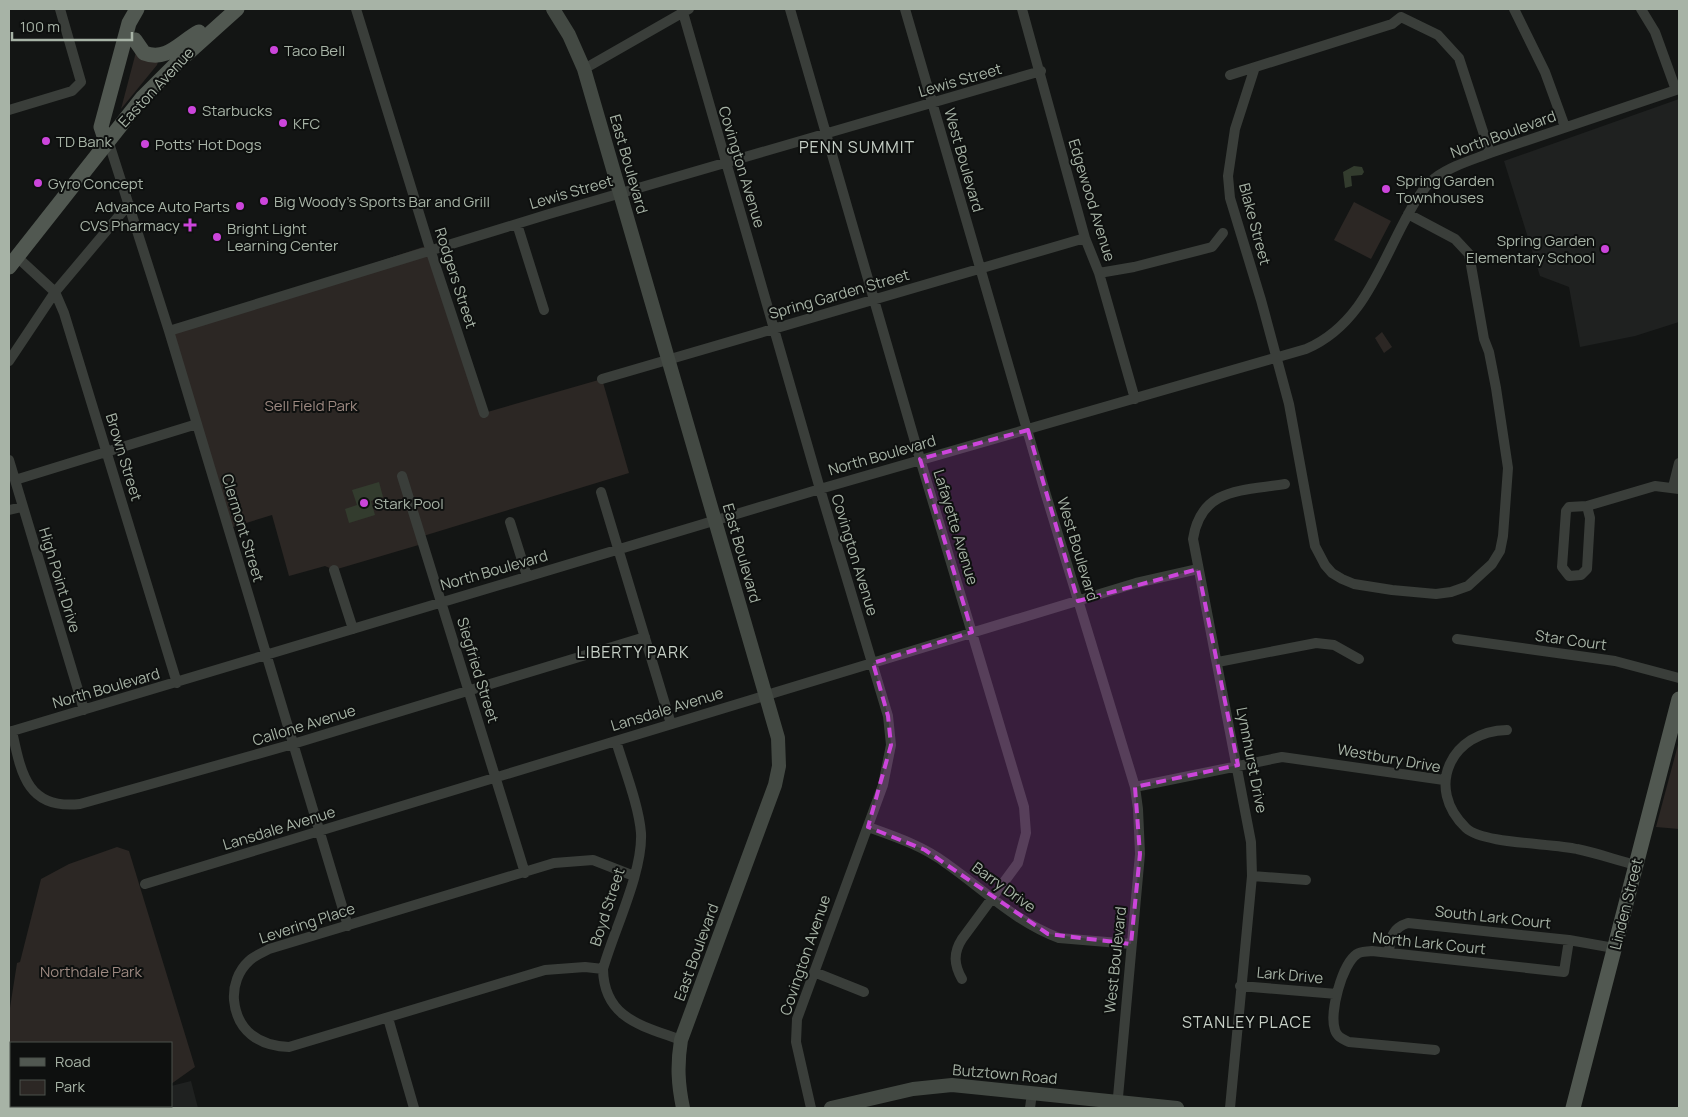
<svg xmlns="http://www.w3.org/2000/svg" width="1688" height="1117" font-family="Manrope,sans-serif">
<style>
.built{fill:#1f2120}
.green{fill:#2c2724}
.water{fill:#333c2e}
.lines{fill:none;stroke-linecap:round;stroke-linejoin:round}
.street{stroke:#3a3e3a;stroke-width:10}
.secondary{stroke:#434943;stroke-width:14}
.primary{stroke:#515851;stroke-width:15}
.marked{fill:#cc45db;fill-opacity:0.2;stroke:#cc45db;stroke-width:4;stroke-dasharray:10 6;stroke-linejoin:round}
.poi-dot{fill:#cc45db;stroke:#0e100f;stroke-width:2}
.labels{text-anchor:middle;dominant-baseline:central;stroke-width:4;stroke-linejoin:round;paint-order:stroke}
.poi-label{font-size:15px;fill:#a7b3a6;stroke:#0e100f;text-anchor:start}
.street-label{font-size:15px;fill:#a7b3a6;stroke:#0e100f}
.park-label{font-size:15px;fill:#9c8880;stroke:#0e100f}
.neighbourhood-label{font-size:16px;letter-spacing:1px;fill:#c7d0c7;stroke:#0e100f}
</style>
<rect width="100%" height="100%" fill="#131514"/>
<!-- built -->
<path class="built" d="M1679 99V322L1635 336 1580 347 1569 287 1540 276 1504 161Z
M191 1081 198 1108H86L96 1106H171V1086Z"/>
<!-- green -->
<path class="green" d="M136 52 158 62 157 65 121 109Z
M1354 202 1391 221 1371 259 1334 240Z
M429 245 484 413 602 379 629 473 420 537 422 544 334 570 325 566 289 576 272 515 227 529 169 331Z
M1382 332 1392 347 1384 353 1375 338Z
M1679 741V829L1656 827Z
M117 847 129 851 195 1067 171 1084V1043H11V1106H96L86 1108H9V1014L17 963 20 962 41 879 69 864Z"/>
<!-- water -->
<path class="water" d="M1354 166 1362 167 1364 172 1362 175 1351 176 1352 186 1345 188 1343 172Z
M379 482 383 497 371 501 375 515 349 523 345 509 357 505 352 490Z"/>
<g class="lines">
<!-- street -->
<path class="street" d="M356 9 431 252 484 413
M682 9 820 489 888 716 891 745 883 785 797 1019 796 1042 811 1108
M790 9 920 459 1024 807 1026 833 1018 863 962 939C953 953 954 965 962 979
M905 9 1046 495 1135 787 1138 809 1140 854 1117 1108
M1022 9 1085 238 1099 273 1135 399
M1514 9 1545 72 1565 127
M1641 9 1655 32 1676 90
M1401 17 1438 35 1459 58 1490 153
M1255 67 1235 129 1228 176 1230 198 1261 300 1289 404 1315 546 1325 565 1332 573 1342 579 1354 584 1392 590 1436 594 1451 592 1468 586 1492 564 1500 551 1503 536 1508 468 1496 388 1489 352 1484 339 1469 254 1455 239 1408 214
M584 69 689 9
M1230 75 1392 24 1401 17
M9 110 72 91 81 82 60 9
M108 140 169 331 348 926
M517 224 544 310
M16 256 55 292 64 313 177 683
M1099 273 1134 267 1212 247 1223 233
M169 331 549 214 1041 71
M9 361 55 292 129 204
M602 379 1085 238
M9 460 84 710
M402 476 525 873
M15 480 197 424
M1673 487 1679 463
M601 492 671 724
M1587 506 1590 518 1587 569 1581 575 1569 576 1562 567 1566 511 1569 507 1587 506 1655 486 1679 489
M9 510 22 507
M510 522 527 576
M334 570 353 629
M1457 639 1615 661 1679 678
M1218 662 1316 643 1334 645 1359 659
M1507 730C1451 731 1424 788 1466 828 1483 844 1551 843 1577 849 1597 853 1616 860 1636 865
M12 731C21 773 27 810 80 804L293 744 645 637
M9 732 820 489 1306 349C1360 326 1378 271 1404 222 1412 207 1421 189 1435 178 1451 166 1472 160 1490 153L1679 89
M616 741C624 768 639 806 641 833 643 872 614 930 603 969 604 1019 643 1026 681 1040
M1135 787 1282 757 1444 780
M868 827C896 837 923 846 947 864 984 890 1016 922 1059 938L1131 944
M1252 876 1306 880
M145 884 1136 583 1198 569
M1389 953C1390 938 1392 928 1408 923L1569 940 1614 948
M603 969 585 967 545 970 289 1047C259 1046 237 1031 234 1000 233 986 238 971 249 961 254 956 262 953 269 949L554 863 593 860 634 876
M814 972 864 992
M1240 986 1337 994
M388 1018 414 1108
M1435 1050 1349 1042C1343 1039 1337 1037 1335 1030 1329 1013 1342 964 1357 954 1361 951 1367 952 1372 951L1564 972 1569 940
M1030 1108 1032 1093
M1230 1108 1252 876 1251 842 1193 539C1201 487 1243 491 1285 484"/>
<!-- secondary -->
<path class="secondary" d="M553 9 569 35 584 69 778 738 779 766 775 785 681 1040C677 1065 678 1084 683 1108
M831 1108 913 1089 952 1085 1177 1108"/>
<!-- primary -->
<path class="primary" d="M135 40 144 53C167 62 180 42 199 32
M108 140 104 136 101 127 129 23 137 9
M9 267 143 97 178 62 237 9
M1573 1108 1679 699"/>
</g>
<!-- marked area -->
<path class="marked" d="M1028 430 1078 601 1198 569 1238 765 1135 787 1140 854 1131 944 1048 934 925 850 868 827 891 745 888 716 873 663 972 632 920 459Z"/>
<!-- markers -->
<g class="poi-dot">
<circle cx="274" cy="50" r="5"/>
<circle cx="192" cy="110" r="5"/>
<circle cx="283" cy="123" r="5"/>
<circle cx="46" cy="141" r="5"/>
<circle cx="145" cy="144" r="5"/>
<circle cx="38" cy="183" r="5"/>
<circle cx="1386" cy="189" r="5"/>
<circle cx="264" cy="201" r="5"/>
<circle cx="240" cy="206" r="5"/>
<path d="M187.5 217.5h5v5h5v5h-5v5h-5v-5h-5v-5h5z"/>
<circle cx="217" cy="237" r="5"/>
<circle cx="1605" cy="249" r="5"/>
<circle cx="364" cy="503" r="5"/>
</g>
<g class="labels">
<!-- poi labels -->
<g class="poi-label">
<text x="284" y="50">Taco Bell</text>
<text x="202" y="110">Starbucks</text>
<text x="293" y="123">KFC</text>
<text x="56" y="141">TD Bank</text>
<text x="155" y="144">Potts' Hot Dogs</text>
<text x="1396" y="180">Spring Garden<tspan x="1396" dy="17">Townhouses</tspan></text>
<text x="48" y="183">Gyro Concept</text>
<text x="274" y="201">Big Woody's Sports Bar and Grill</text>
<text x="230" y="206" text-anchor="end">Advance Auto Parts</text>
<text x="180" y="225" text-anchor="end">CVS Pharmacy</text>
<text x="227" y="228">Bright Light<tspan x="227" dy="17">Learning Center</tspan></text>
<text x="1595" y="240" text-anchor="end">Spring Garden<tspan x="1595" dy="17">Elementary School</tspan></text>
<text x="374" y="503">Stark Pool</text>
</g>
<!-- street labels -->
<g class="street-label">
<text transform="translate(960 80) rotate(-16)">Lewis Street</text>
<text transform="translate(156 87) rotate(-47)">Easton Avenue</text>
<text transform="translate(1503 134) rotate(-20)">North Boulevard</text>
<text transform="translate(964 160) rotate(74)">West Boulevard</text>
<text transform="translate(629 164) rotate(74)">East Boulevard</text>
<text transform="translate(742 167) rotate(73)">Covington Avenue</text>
<text transform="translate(571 192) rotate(-16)">Lewis Street</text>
<text transform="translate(1092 200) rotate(73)">Edgewood Avenue</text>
<text transform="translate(1255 224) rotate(75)">Blake Street</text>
<text transform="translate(456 278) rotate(72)">Rodgers Street</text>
<text transform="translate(839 294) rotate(-16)">Spring Garden Street</text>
<text transform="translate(882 455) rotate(-16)">North Boulevard</text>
<text transform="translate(124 457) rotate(73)">Brown Street</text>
<text transform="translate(956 527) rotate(73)">Lafayette Avenue</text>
<text transform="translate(243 528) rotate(73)">Clermont Street</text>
<text transform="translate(1078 549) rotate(73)">West Boulevard</text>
<text transform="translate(742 553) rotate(74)">East Boulevard</text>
<text transform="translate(855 555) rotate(73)">Covington Avenue</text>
<text transform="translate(494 570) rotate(-16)">North Boulevard</text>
<text transform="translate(60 580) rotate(73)">High Point Drive</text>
<text transform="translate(1571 640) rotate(8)">Star Court</text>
<text transform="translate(478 670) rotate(73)">Siegfried Street</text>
<text transform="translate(106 688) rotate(-16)">North Boulevard</text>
<text transform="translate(667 709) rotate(-17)">Lansdale Avenue</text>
<text transform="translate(304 725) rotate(-17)">Callone Avenue</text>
<text transform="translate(1389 758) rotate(10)">Westbury Drive</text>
<text transform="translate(1252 760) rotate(79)">Lynnhurst Drive</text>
<text transform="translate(279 828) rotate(-17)">Lansdale Avenue</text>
<text transform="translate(1004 887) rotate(36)">Barry Drive</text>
<text transform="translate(1626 904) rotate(-76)">Linden Street</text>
<text transform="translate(607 907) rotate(-72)">Boyd Street</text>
<text transform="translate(1493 917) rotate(6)">South Lark Court</text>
<text transform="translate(307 923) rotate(-18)">Levering Place</text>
<text transform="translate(1429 943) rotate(6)">North Lark Court</text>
<text transform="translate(696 952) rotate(-70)">East Boulevard</text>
<text transform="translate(805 955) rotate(-71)">Covington Avenue</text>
<text transform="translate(1115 960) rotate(-84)">West Boulevard</text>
<text transform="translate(1290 975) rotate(5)">Lark Drive</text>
<text transform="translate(1005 1074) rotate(5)">Butztown Road</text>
</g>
<!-- park labels -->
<g class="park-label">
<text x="311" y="405">Sell Field Park</text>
<text x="91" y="971">Northdale Park</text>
</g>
<!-- neighbourhood labels -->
<g class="neighbourhood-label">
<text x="857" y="147">PENN SUMMIT</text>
<text x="633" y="652">LIBERTY PARK</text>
<text x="1247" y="1022">STANLEY PLACE</text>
</g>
</g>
<!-- border -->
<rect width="1688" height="1117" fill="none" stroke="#a7b3a6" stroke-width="20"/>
<!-- legend -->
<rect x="10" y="1042" width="162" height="65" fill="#0e100f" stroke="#4b514b"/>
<rect x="20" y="1058" width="25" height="8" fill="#515851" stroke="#4b514b"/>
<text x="55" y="1067" font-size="15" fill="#a7b3a6">Road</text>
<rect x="20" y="1080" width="25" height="15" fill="#2c2724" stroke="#4b514b"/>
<text x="55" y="1092" font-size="15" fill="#a7b3a6">Park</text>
<!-- scale -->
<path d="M12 32v8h120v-8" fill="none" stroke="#a7b3a6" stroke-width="2.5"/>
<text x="20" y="32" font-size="15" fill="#a7b3a6" stroke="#0e100f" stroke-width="4" paint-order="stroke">100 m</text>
</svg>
